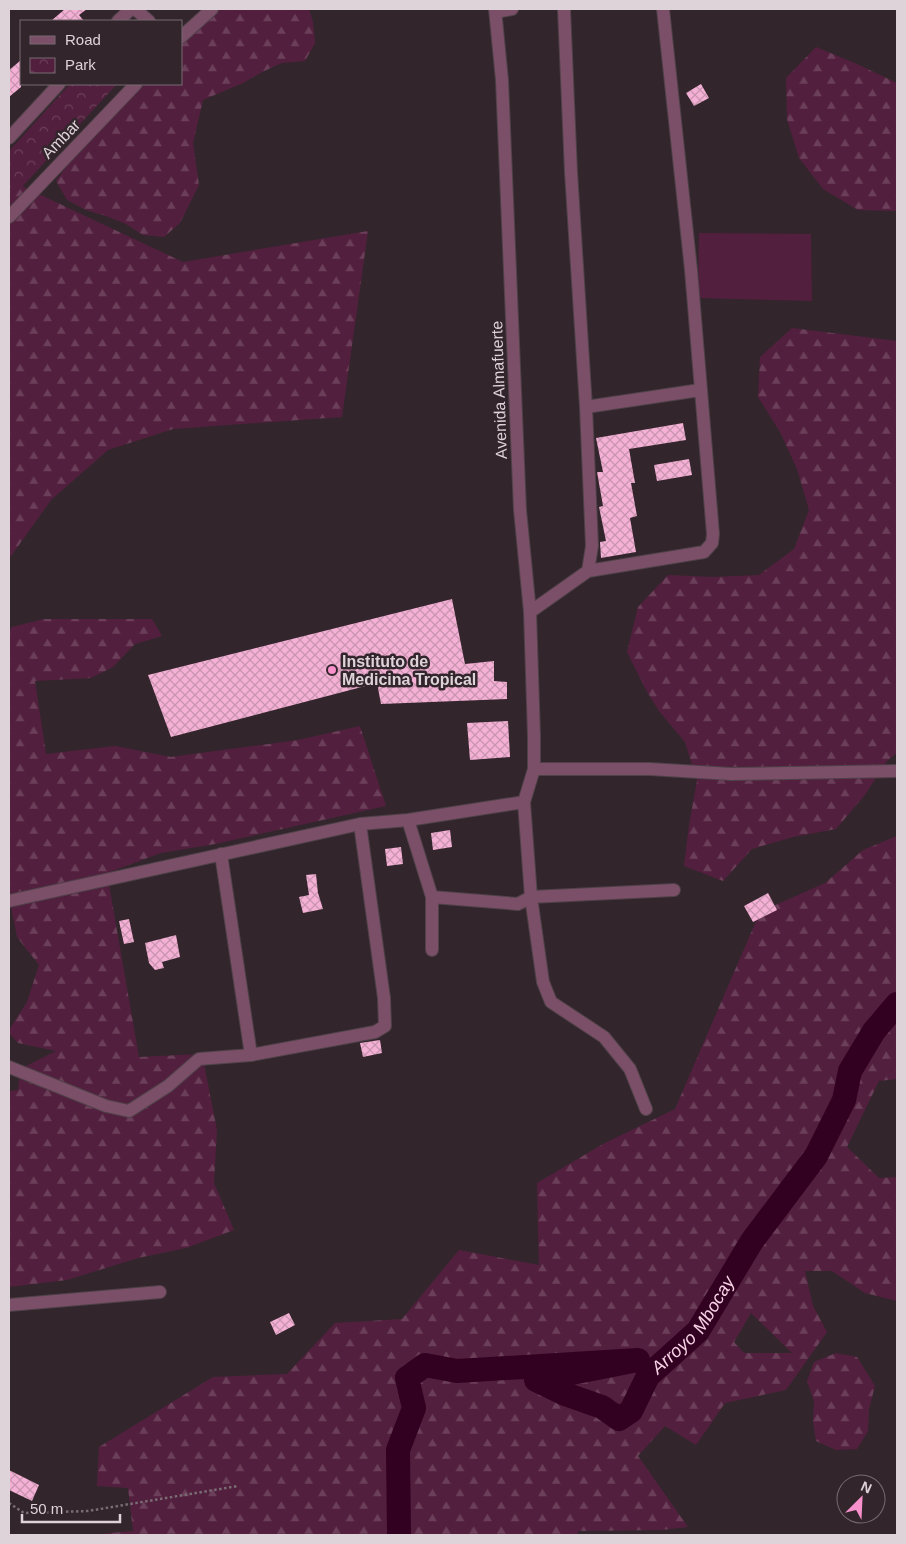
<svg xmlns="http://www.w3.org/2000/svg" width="906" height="1544" font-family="Arial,sans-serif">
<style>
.forest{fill:url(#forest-firs);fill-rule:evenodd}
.park{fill:url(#park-crowns)}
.garden{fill:#531f3e}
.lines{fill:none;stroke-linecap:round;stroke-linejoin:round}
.river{stroke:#320021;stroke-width:24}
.building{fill:url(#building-cross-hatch)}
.street-casing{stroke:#4e4148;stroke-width:14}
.path{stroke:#796c72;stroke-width:2.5;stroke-dasharray:2.5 2.5;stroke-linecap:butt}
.street{stroke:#7b4f67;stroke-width:12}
.poi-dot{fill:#f890cb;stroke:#33252c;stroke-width:2}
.labels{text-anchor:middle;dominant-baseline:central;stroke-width:5;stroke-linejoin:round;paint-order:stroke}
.street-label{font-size:16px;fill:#ddd3d8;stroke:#33252c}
.poi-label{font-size:16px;font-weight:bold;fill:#ddd3d8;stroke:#33252c;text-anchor:start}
.water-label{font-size:18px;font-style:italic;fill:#f8d3e6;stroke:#33252c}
</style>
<defs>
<pattern id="forest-firs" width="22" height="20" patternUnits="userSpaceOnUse" patternTransform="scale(1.25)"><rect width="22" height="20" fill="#531f3e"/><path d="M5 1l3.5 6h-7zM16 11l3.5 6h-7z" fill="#6b3f59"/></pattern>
<pattern id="park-crowns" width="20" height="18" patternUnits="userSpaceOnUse" patternTransform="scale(1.25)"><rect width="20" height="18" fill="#531f3e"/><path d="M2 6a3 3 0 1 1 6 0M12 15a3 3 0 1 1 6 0" fill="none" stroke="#6b3f59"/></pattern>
<pattern id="building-cross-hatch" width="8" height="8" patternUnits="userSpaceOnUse" patternTransform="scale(1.25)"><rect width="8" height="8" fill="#f4b1d5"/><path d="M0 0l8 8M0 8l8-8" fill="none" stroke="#c894b0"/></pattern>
</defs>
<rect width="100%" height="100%" fill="#33252c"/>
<!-- forest -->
<path class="forest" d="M213 9H309L313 22 315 43 305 61 282 63 262 72 243 83 203 100 193 143 199 185 180 223 164 237 143 235 126 224 106 216 86 210 67 200 56 181 68 164 138 84H181V36Z
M816 47 857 64 897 83V211L858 210 823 189 799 158 787 119 786 78Z
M9 180 183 262 368 231 342 417 173 429 108 450 51 500 9 559Z
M792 328 897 341V753L887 761 864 796 836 829 793 837 752 849 723 881 684 866 689 825 697 781 685 742 659 711 646 690 627 652 638 607 668 575 713 577 759 575 794 549 809 510 797 469 780 432 758 397 760 357Z
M44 619H152L162 636 135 644 113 667 91 678 35 681 46 754 115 746 171 757 298 740 360 726 386 806 215 844 161 853 107 873 139 1057 202 1054 217 1130 214 1183 234 1230 186 1248 138 1258 67 1280 9 1287V1091L18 1090 20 1069 56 1051 18 1043 9 1033V1030L27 1002 39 965 17 937 9 896V630L12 627Z
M897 836V1079L879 1081 847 1147 879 1178 897 1177V1301L865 1293 832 1271H805L813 1306 827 1332 786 1390 725 1403 696 1445 665 1426 638 1456 688 1527 661 1530 578 1531V1535H89L133 1531 128 1488 97 1486 99 1447 213 1377 287 1374 335 1323 402 1319 459 1250 539 1265 537 1183 603 1144 675 1109 760 912 825 883 863 850ZM751 1313 792 1353H744L734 1342Z
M836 1353 857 1357 875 1386 869 1409 868 1431 857 1449 836 1450 816 1441 813 1421 814 1401 807 1381 814 1362Z"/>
<!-- park -->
<path class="park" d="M70 84H117L9 201V151Z"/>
<!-- garden -->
<path class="garden" d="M699 233 811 234 812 301 698 298Z"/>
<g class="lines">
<!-- river -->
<path class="river" id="s1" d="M399 1535 398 1450 414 1408 407 1378 425 1365 457 1371 638 1360 536 1380 565 1394 602 1407 619 1419 631 1411 648 1376 698 1331 752 1241 816 1156 844 1100 850 1071 874 1031 897 1004"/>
</g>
<!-- building -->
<path class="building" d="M65 9H87L79 15 84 21H51Z
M21 60V87L9 97V70Z
M701 84 709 98 694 106 686 93Z
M683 423 686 440 629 449 635 483H631L637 516 630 518 636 552 601 558 600 542 606 541 599 507 603 506 597 472H603L596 438Z
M689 459 692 475 657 481 654 465Z
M452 599 465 664 494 661V681L507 682V699L381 704 377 683 171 737 148 675Z
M508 721 510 757 470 760 467 723Z
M450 830 452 847 433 850 431 833Z
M401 847 403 864 387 866 385 849Z
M316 874 318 893 323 909 303 913 299 897 309 895 306 875Z
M768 893 777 910 753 922 744 906Z
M129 919 134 942 124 944 119 921Z
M176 935 180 957 162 962 164 968 155 970 149 963 145 943Z
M380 1040 382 1053 363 1057 360 1043Z
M289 1313 295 1325 276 1335 270 1322Z
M9 1470 39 1485 32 1501 9 1490Z"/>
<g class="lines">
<defs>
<path id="street" d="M135 9 149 21
M496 12 512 9
M118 21 131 9
M181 37 212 9
M9 138 59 84
M9 217 136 84
M586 407 700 390
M588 571 704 552 712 543 713 534 691 270 663 9
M530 612 588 571 592 546 586 407 571 172 564 9
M534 769H650L731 774 897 771
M524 802 531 897 543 982 551 1002 604 1037 630 1069 646 1109
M408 820 432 897V950
M221 854 251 1055
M432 897 518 904 531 897 674 890
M9 901 360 824 408 820 524 802 534 769V736L530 612 520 510 502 80 495 9
M9 1067 106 1106 129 1111 168 1086 199 1059 251 1055 375 1032 385 1026 384 998 360 824
M9 1305 160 1292"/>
</defs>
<!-- street casing -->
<use href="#street" class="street-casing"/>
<!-- path -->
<path class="path" d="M9 1503 24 1513 88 1511 238 1486"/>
<!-- street -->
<use href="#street" class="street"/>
</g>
<!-- markers -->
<circle class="poi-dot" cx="332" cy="670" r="5"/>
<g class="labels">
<!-- street labels -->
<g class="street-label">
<text transform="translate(61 139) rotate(-46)">Ambar</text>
<text transform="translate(499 390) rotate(-92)">Avenida Almafuerte</text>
</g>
<!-- poi labels -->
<g class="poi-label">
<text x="342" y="661">Instituto de<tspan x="342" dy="18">Medicina Tropical</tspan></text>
</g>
<!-- water labels -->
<g class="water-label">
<text stroke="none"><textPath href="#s1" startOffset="715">Arroyo Mbocay</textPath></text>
</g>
</g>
<!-- border -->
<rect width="906" height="1544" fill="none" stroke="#ddd3d8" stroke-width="20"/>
<!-- legend -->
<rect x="20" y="20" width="162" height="65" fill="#33252c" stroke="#776b71"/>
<rect x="30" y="36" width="25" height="8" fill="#7b4f67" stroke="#776b71"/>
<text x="65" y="45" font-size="15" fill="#ddd3d8">Road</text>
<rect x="30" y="58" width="25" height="15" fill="url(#park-crowns)" stroke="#776b71"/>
<text x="65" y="70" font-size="15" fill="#ddd3d8">Park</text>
<!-- north arrow -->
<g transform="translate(861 1499) rotate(24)"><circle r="24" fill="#33252c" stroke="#776b71"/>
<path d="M0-4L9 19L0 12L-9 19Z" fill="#f890cb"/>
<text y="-8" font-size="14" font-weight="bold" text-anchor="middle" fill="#ddd3d8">N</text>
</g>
<!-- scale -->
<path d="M22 1514v8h98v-8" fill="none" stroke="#ddd3d8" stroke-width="2.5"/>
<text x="30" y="1514" font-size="15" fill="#ddd3d8" stroke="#33252c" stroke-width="4" paint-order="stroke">50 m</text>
</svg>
